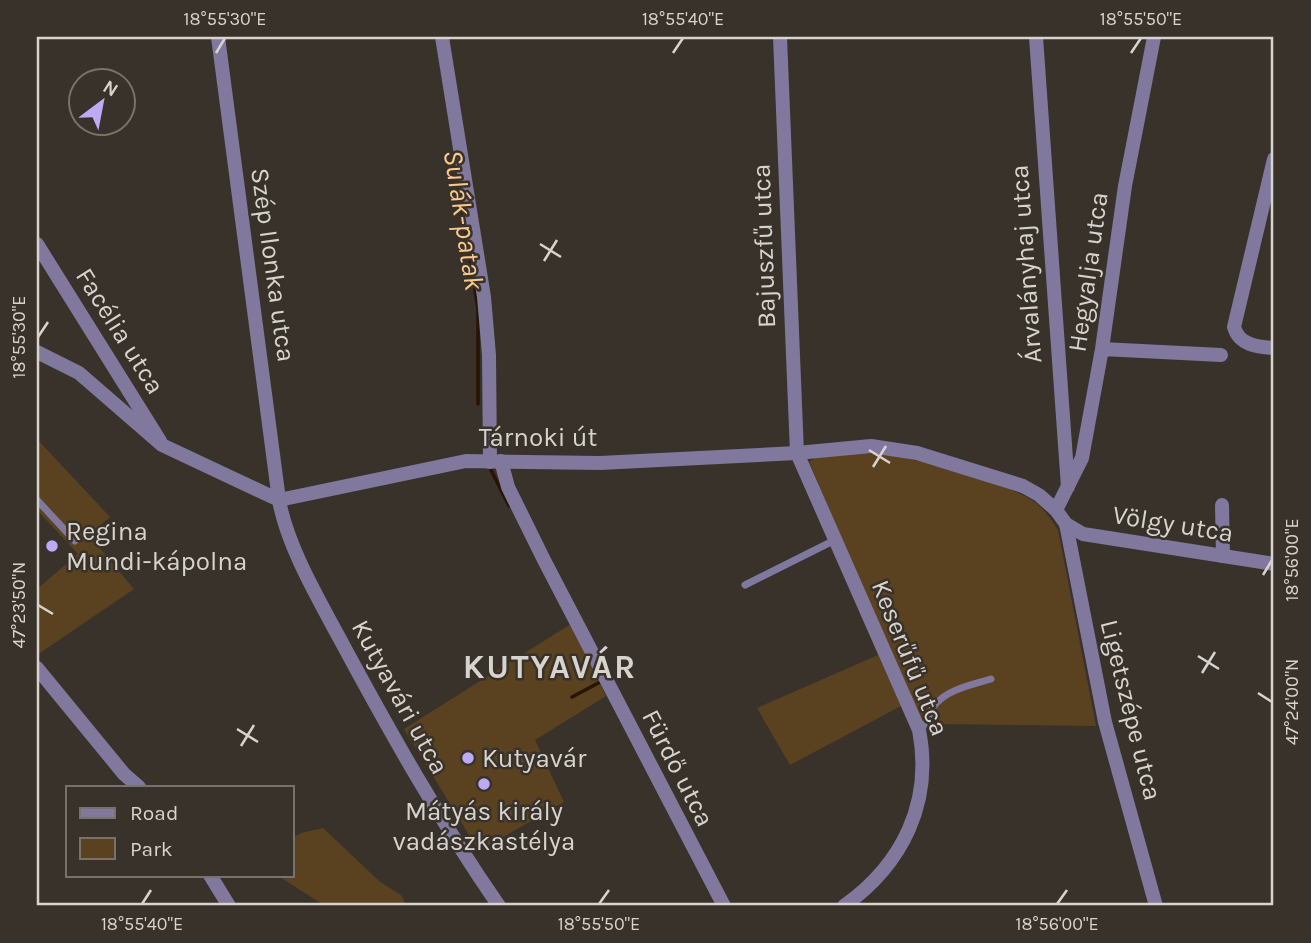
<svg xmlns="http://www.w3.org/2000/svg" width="1311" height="943" font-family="Karla,sans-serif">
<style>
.green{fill:#5a4220}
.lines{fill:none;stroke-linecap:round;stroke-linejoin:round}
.stream{stroke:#271500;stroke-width:3.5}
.service{stroke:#80789d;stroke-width:7}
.minor{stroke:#80789d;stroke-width:14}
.tertiary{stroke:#80789d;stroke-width:14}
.ticks{fill:none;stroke:#d7d3ce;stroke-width:2.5}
.poi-dot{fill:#bcaaf5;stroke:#38322a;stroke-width:2.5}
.labels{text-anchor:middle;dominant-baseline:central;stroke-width:5;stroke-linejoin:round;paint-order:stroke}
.street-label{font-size:26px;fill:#d7d3ce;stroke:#38322a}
.poi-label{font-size:26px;fill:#d7d3ce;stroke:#38322a;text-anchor:start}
.water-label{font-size:28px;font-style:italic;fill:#f9ca8d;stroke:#38322a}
.district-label{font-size:33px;font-weight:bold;letter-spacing:2px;fill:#d7d3ce;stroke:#38322a}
.neatline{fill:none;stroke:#d7d3ce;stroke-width:2.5}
.ticks-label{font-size:18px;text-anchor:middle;fill:#d7d3ce}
</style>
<rect width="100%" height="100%" fill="#38322a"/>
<!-- green -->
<path class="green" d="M37 439 110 517 89 535 134 589 37 655V589L78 554 37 510Z
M860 453C902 453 998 478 1033 501 1044 508 1051 519 1058 530L1096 726 933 724 920 720 809 462 817 457Z
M571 624 606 696 535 740 564 802 479 851 404 729Z
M878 655 901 706 790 765 757 708Z
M323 828 379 881 402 896 406 906H325L277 875H292V838L301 833Z"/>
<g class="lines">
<!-- stream -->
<path class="stream" d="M459 187 478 309V404
M491 470 509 506
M572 697 602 681"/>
<!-- service -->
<path class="service" d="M37 500 75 541
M745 585 835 540
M919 730C928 725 928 714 934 706 947 689 972 685 991 679"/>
<!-- minor -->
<path class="minor" d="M218 37 279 500
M442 37 484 297 489 355 490 462
M780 37 797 453 919 730C933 802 903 864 844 906
M1036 37 1068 487
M1274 159 1234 327C1239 345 1257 347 1274 348
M37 244 160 441
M1102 349 1221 355
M501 461 508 487 544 560 724 906
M1222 505 1223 556
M1056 510 1082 458 1102 349 1125 186 1154 37
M1066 524 1105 722 1156 906
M37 668 124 774 139 787
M210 875 229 906"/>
<!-- tertiary -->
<path class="tertiary" d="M37 352 79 373 162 445 279 500 466 461 600 463 797 453 871 446 917 453 1023 486 1039 495 1056 510 1066 524 1083 534 1274 564
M279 500C287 546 319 600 341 641 390 732 440 821 499 906"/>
</g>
<!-- ticks -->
<path class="ticks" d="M216 53 225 38M673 53 683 38M1131 53 1141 38M540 244 561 257M544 261 557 240M38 337 48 322M869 450 890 463M873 467 886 446M1263 575 1272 560M38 605 53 614M1198 656 1219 669M1202 673 1215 652M1258 693 1272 702M237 729 258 742M241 746 254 725M142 904 151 890M599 904 609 890M1057 904 1067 890"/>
<!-- markers -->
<g class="poi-dot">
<circle cx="52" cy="546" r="7"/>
<circle cx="468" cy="758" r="7"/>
<circle cx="484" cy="784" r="7"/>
</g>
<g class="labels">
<!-- street labels -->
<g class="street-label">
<text transform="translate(764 246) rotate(-92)">Bajuszfű utca</text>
<text transform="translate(1026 264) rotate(-94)">Árvalányhaj utca</text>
<text transform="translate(273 265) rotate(82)">Szép Ilonka utca</text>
<text transform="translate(1088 272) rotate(-82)">Hegyalja utca</text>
<text transform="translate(120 331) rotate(58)">Facélia utca</text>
<text x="538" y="437">Tárnoki út</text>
<text transform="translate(1173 524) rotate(9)">Völgy utca</text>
<text transform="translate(910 658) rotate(68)">Keserűfű utca</text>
<text transform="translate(400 697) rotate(61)">Kutyavári utca</text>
<text transform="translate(1131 710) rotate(76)">Ligetszépe utca</text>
<text transform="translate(678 768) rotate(63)">Fürdő utca</text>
</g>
<!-- poi labels -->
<g class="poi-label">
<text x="66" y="531">Regina<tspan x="66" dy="30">Mundi-kápolna</tspan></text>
<text x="482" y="758">Kutyavár</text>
<text x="484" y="811" text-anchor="middle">Mátyás király<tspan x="484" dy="30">vadászkastélya</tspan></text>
</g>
<!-- water labels -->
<g class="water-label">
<text transform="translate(464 220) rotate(81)">Sulák-patak</text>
</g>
<!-- district labels -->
<g class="district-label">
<text x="550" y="667">KUTYAVÁR</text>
</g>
</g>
<!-- border -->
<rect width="1311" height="943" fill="none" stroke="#38322a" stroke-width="77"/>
<!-- legend -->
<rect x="66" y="786" width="228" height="91" fill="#38322a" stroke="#78726c" stroke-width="2"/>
<rect x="80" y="808" width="35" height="10" fill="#80789d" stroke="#78726c" stroke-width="2"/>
<text x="130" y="820" font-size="21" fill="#d7d3ce">Road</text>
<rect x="80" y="838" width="35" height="21" fill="#5a4220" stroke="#78726c" stroke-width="2"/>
<text x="130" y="856" font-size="21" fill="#d7d3ce">Park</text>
<!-- north arrow -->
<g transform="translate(102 102) rotate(32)"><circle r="33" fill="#38322a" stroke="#78726c" stroke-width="2"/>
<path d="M0-5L12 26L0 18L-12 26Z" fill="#bcaaf5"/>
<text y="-10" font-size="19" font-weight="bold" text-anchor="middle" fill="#d7d3ce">N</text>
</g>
<rect x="38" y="38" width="1234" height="866" class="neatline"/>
<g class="ticks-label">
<text x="225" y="25">18°55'30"E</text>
<text x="683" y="25">18°55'40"E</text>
<text x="1141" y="25">18°55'50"E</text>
<text transform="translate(19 337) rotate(-90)" y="6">18°55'30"E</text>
<text transform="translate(1292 560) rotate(-90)" y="6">18°56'00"E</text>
<text transform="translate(19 605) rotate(-90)" y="6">47°23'50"N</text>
<text transform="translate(1292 702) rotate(-90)" y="6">47°24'00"N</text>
<text x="142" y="930">18°55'40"E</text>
<text x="599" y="930">18°55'50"E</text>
<text x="1057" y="930">18°56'00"E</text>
</g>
</svg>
